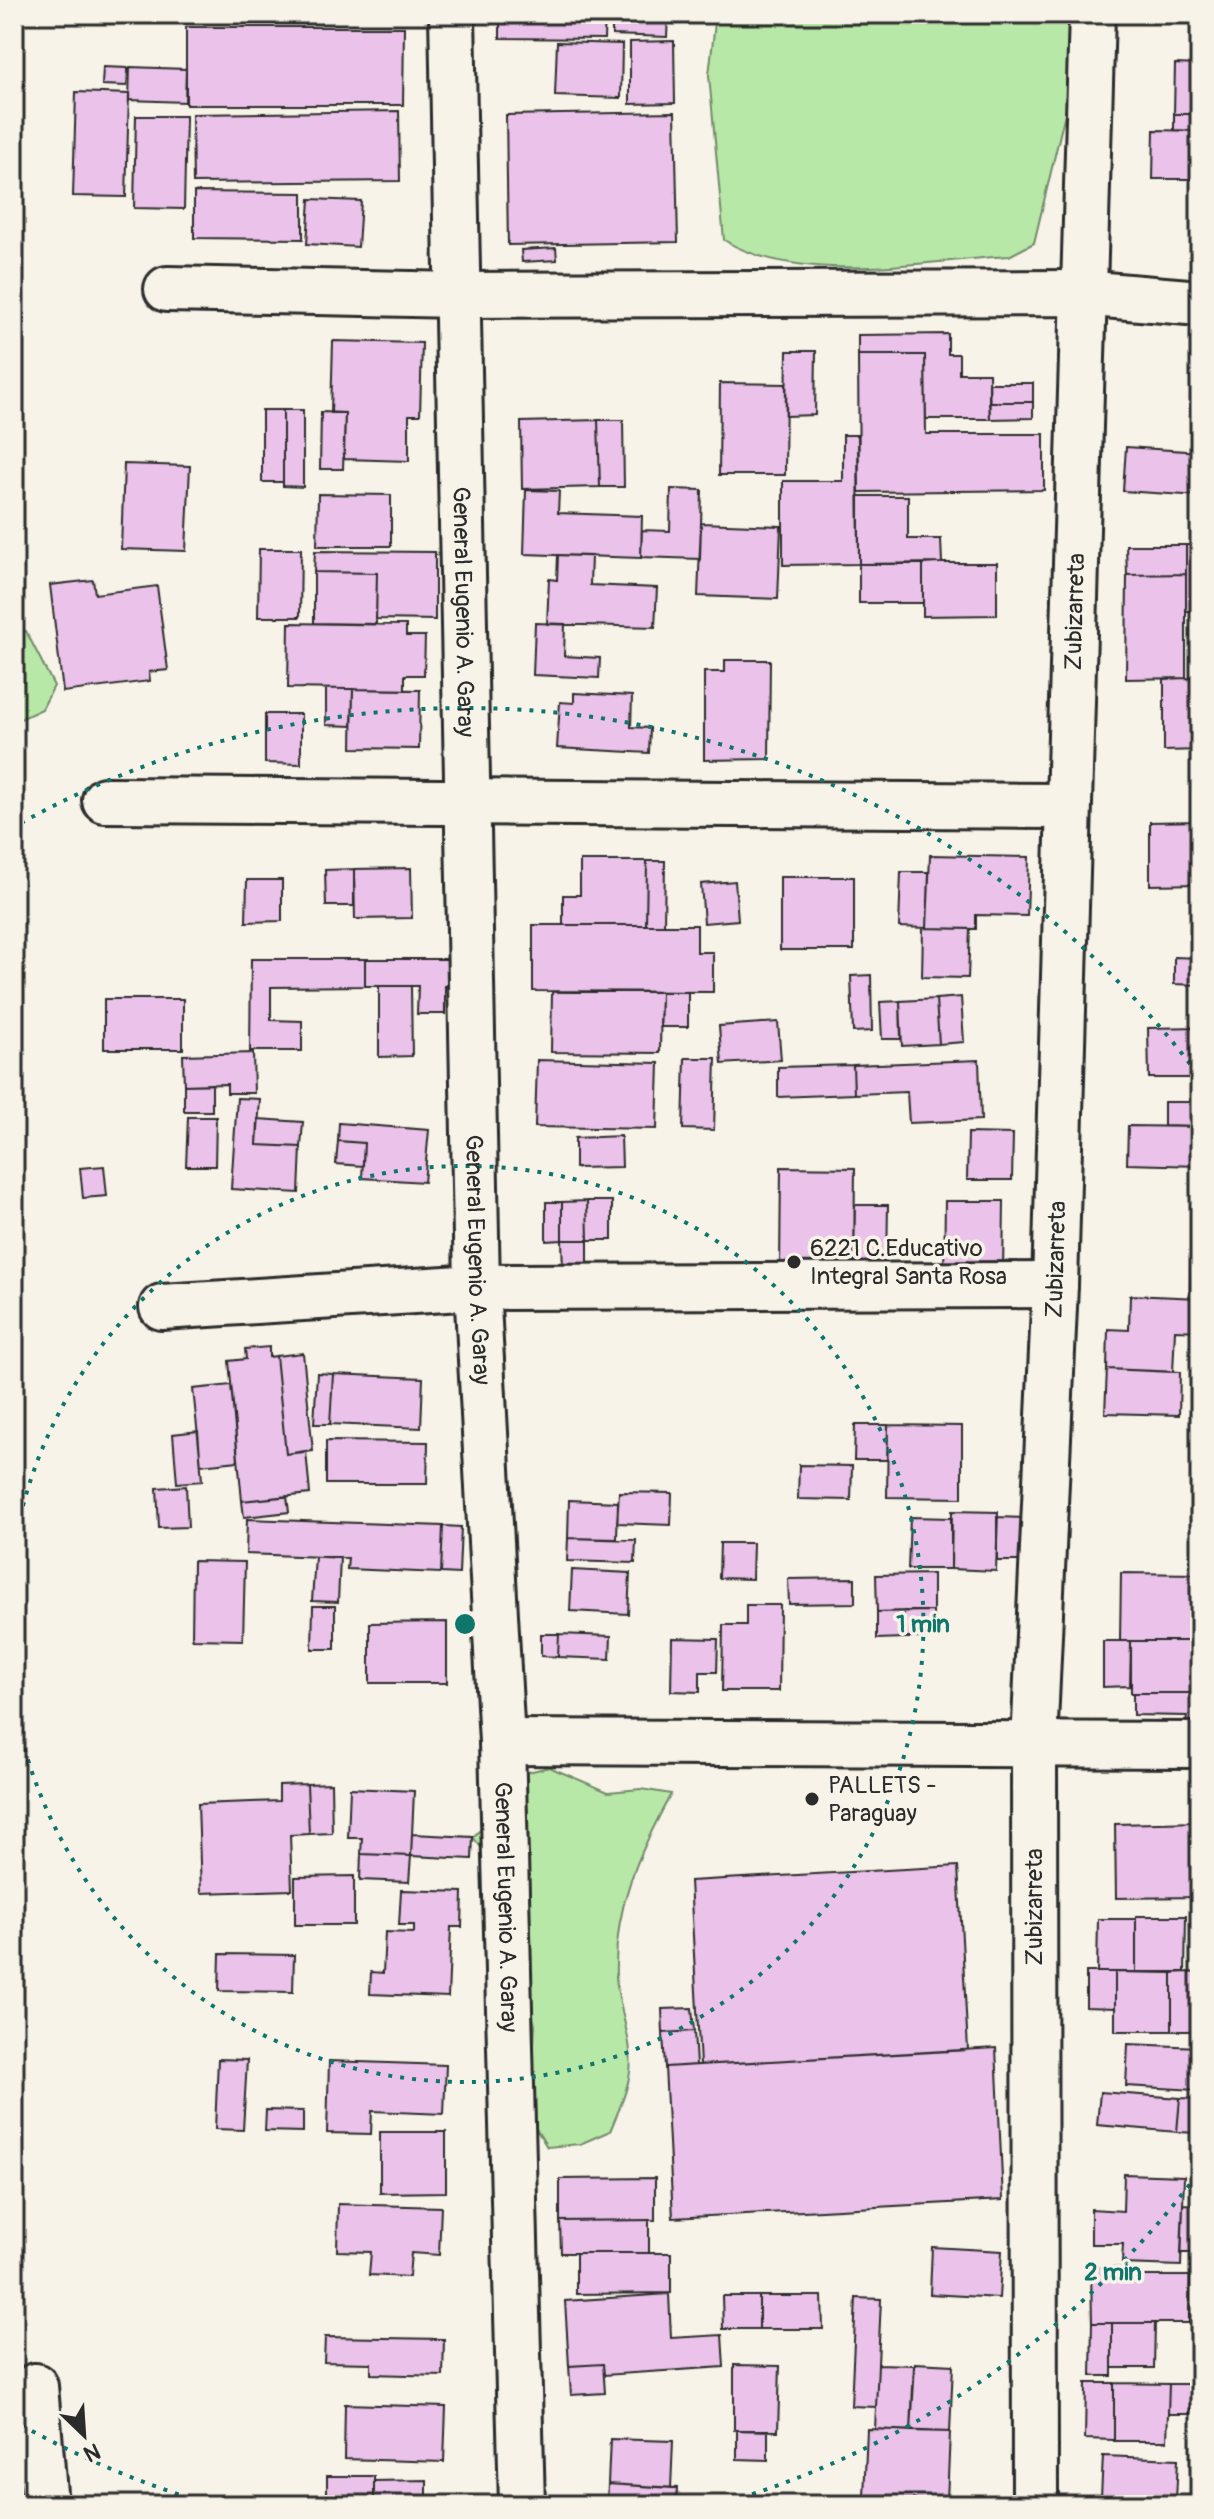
<svg xmlns="http://www.w3.org/2000/svg" width="1214" height="2519" font-family="Pangolin,sans-serif">
<style>
.green{fill:#b8e8a8;stroke:#728a6a;stroke-width:2}
.building{fill:#eac2ea;stroke:#2b2b2b;stroke-width:2}
.lines{fill:none;stroke-linecap:round;stroke-linejoin:round}
.minor-casing{stroke:#2b2b2b;stroke-width:50}
.minor{stroke:#f7f3e8;stroke-width:44}
.ring{fill:none;stroke:#0f766e;stroke-width:4;stroke-dasharray:4 8}
.poi-dot{fill:#2b2b2b;stroke:#f7f3e8;stroke-width:3}
.labels{text-anchor:middle;dominant-baseline:central;stroke-width:7;stroke-linejoin:round;paint-order:stroke}
.street-label{font-size:24px;fill:#2b2b2b;stroke:#f7f3e8}
.poi-label{font-size:24px;fill:#2b2b2b;stroke:#f7f3e8;text-anchor:start}
.centre{fill:#0f766e;stroke:#f7f3e8;stroke-width:4}
.ring-label{font-size:24px;text-anchor:middle;font-weight:bold;fill:#0f766e;stroke:#f7f3e8;stroke-width:7;stroke-linejoin:round;paint-order:stroke}
</style>
<rect width="100%" height="100%" fill="#f7f3e8"/>
<filter id="ink" filterUnits="userSpaceOnUse"><feTurbulence type="fractalNoise" baseFrequency=".0125" numOctaves="2"/><feDisplacementMap in="SourceGraphic" scale="16" xChannelSelector="R" yChannelSelector="G"/><feConvolveMatrix kernelMatrix="1 2 1 2 8 2 1 2 1" color-interpolation-filters="sRGB"/></filter>
<g filter="url(#ink)">
<!-- green -->
<path class="green" d="M716 14H1080L1071 88 1034 243 1009 256C924 261 797 286 724 240L709 75Z
M14 178 21 345 14 364Z
M26 631 54 686 42 709 14 722V632Z
M549 1767 608 1792 641 1789 671 1794C639 1853 614 1905 616 1975 617 2006 634 2041 630 2072 627 2093 618 2112 610 2131L580 2144 547 2147 530 2119 535 2025 494 1864 473 1837 487 1823 520 1774Z"/>
<!-- building -->
<path class="building" d="M500 14H605L604 39 500 38Z
M612 14H668L667 37 612 35Z
M186 27H404L403 105H186Z
M674 41 675 103 630 104V42Z
M557 42 622 44 621 98 555 96Z
M1175 64 1200 65 1199 114H1174Z
M103 67 128 68 127 86 102 85Z
M130 67 186 69 185 102 129 100Z
M76 92 129 94 126 197 73 196Z
M399 111 400 181 193 183 192 114Z
M675 112 678 242 508 245 506 115Z
M1174 114H1199L1198 131 1174 130Z
M136 116H186L184 209 134 208Z
M1154 130 1200 131V179H1153Z
M194 192 303 193V239L194 238Z
M310 199 361 201 358 247 307 244Z
M556 248 557 260 522 262 521 250Z
M948 334V354H959V373H989L990 419H926L925 355H858V335Z
M333 341 422 343 420 415H409V461L344 459 345 413H331Z
M787 351H816L815 415 786 416Z
M858 355H925L926 434H1044V490L859 492Z
M720 383 786 384 785 475H719Z
M989 383H1033V402H989Z
M989 402H1033V418L990 419Z
M262 410H283V482H262Z
M283 410H303V487L283 486Z
M321 412 345 413 343 469H320Z
M598 420 600 487 522 489 521 422Z
M598 420H623L624 487H600Z
M843 435H858L859 564 783 565V481H843Z
M1126 447 1200 452V496L1123 491Z
M124 464 190 466 186 551 121 549Z
M671 489 702 490 700 559 641 557 642 530 670 531Z
M526 490 559 491 558 513 642 516 641 558 524 554Z
M318 494 391 495V546H317Z
M859 496H908V539H941L942 563 859 564Z
M701 523 781 526 778 599 698 596Z
M1126 545H1186V574L1127 575Z
M1186 545H1200V611H1186Z
M259 549H301L300 617H258Z
M315 551 435 552V620L376 619 377 573 314 572Z
M558 555 591 556 590 585 657 588 655 627 547 624 549 579 557 580Z
M942 563H997V615L923 616V564Z
M859 564H923V603H859Z
M314 572 377 573 376 624 314 623Z
M1186 574V678L1126 679 1127 575Z
M93 580 95 594 157 586 168 670 149 672 150 681 63 692 50 585Z
M289 623 406 625V636H425L424 675H405V690L288 688Z
M535 623 565 624 564 656 600 658 599 678 533 675Z
M725 660H770L769 759 704 760V672H725Z
M1186 678 1200 679V750L1164 751V679Z
M326 689H353L352 726 326 725Z
M353 689 420 690 419 749 352 748Z
M574 693 632 696 631 727 650 728 649 753 557 748 560 702 574 703Z
M265 714H301V764L265 763Z
M1200 821V884L1150 885V822Z
M930 855 1029 857 1027 916 976 915V929L927 928Z
M580 861H647L646 925H563V895H580Z
M647 861H665L664 925H646Z
M411 868 412 918 355 919 354 869Z
M354 869V906H326L325 870Z
M901 872H929L927 928 899 927Z
M780 877H854V950H780Z
M247 880H282V921L246 922Z
M735 881 738 920 704 923 701 884Z
M533 925H697V952H713V992L533 991Z
M923 928 970 929 968 978 922 977Z
M1174 957 1200 958V985L1174 984Z
M251 959H365V986L271 987V1020L302 1021V1051H250Z
M365 959H454V986H445V1014H417L418 986H365Z
M871 975 872 1031 853 1032 851 976Z
M379 986H411L412 1056 379 1057Z
M552 992H661L660 1053 551 1052Z
M661 992H688V1027H660Z
M961 997 964 1042 939 1044 936 999Z
M104 999H183V1049H104Z
M936 999 939 1044 902 1046 900 1001Z
M900 1001 901 1039H882L880 1002Z
M778 1022 781 1060 722 1064 719 1026Z
M1200 1027V1078H1149L1148 1028Z
M253 1053 254 1093H227V1084L184 1085 183 1055Z
M685 1058H716L714 1130 683 1129Z
M537 1060 659 1063 657 1129 535 1127Z
M979 1060 981 1120 909 1123 907 1092 854 1094 853 1065Z
M853 1065 854 1094 778 1097V1067Z
M212 1084V1111H184V1085Z
M237 1098 260 1099 257 1145 301 1147 299 1193 231 1189Z
M1164 1102H1200V1127L1164 1126Z
M188 1117H216L215 1166H186Z
M258 1119 303 1122 301 1147 257 1145Z
M339 1123 429 1130 424 1182 362 1178 364 1143 338 1141Z
M1128 1126 1200 1127V1166L1127 1164Z
M968 1133 1013 1134 1012 1180H967Z
M621 1136 622 1167 575 1168V1138Z
M338 1141 364 1143 363 1166 336 1164Z
M104 1166 107 1196 83 1198 80 1168Z
M781 1167 855 1168 854 1267H780Z
M587 1201 588 1240H562V1202Z
M587 1201H612V1240H588Z
M945 1201H1004L1003 1273H944Z
M546 1202H562V1240L546 1241Z
M855 1205H888L887 1267H854Z
M562 1240H588V1271H563Z
M1191 1262H1200V1293L1190 1292Z
M1130 1295 1200 1298V1331L1175 1330 1173 1372 1107 1369 1108 1329 1129 1330Z
M269 1347V1357L276 1356 286 1454 306 1451 310 1494 242 1501 229 1361 246 1359 245 1349Z
M303 1353 313 1451 286 1454 276 1356Z
M1107 1369 1180 1372 1179 1415 1105 1413Z
M317 1373 333 1374 330 1424H314Z
M333 1374 423 1378 421 1428 330 1424Z
M231 1385 238 1461 201 1465 193 1389Z
M855 1425H888L887 1460H854Z
M888 1425 962 1426V1498L887 1497Z
M198 1431 202 1481 177 1483 173 1434Z
M326 1441 428 1442 427 1484H326Z
M799 1465 852 1466 851 1500 798 1499Z
M186 1486 188 1527 159 1528 157 1488Z
M619 1492 672 1493 671 1525 617 1523Z
M287 1496 289 1512 244 1517 242 1501Z
M569 1500 618 1502 617 1539 568 1538Z
M952 1511 998 1512 996 1571 951 1569Z
M910 1517 951 1518V1569H908Z
M997 1517 1024 1518 1022 1561H997Z
M247 1519 443 1526 441 1573 347 1569 348 1558 246 1554Z
M443 1526 461 1527 459 1574 441 1573Z
M568 1538 636 1540 635 1563 567 1561Z
M720 1543H753L752 1579 719 1578Z
M315 1557H340L338 1602 312 1601Z
M193 1561 245 1562 243 1640 192 1639Z
M572 1570 630 1573 628 1614 570 1611Z
M1121 1573 1200 1574V1641H1120Z
M933 1574V1611L877 1612 876 1575Z
M855 1578V1603L789 1604 788 1579Z
M746 1605H780L779 1691H722L723 1625H746Z
M313 1606H335V1649H312Z
M904 1611V1638L877 1639V1612Z
M904 1611H933V1638H904Z
M447 1622V1683H370V1623Z
M541 1634H559L558 1657 541 1656Z
M559 1634 611 1636 610 1659 558 1657Z
M672 1638 718 1639 717 1672H700V1692L671 1691Z
M1103 1641H1131L1130 1686 1103 1687Z
M1131 1641H1198L1197 1693H1131Z
M1133 1693H1200V1726H1186L1187 1716 1133 1715Z
M331 1783 332 1833 309 1834 307 1784Z
M307 1784 309 1834 290 1835 292 1890 201 1893 198 1804 279 1801V1785Z
M350 1788 414 1791 411 1856 361 1854 362 1838H348Z
M1200 1822V1897L1116 1898 1115 1824Z
M412 1834 473 1837 472 1859 411 1856Z
M361 1854 411 1856 409 1882 360 1880Z
M958 1866 968 2050 700 2065 690 1881Z
M354 1876V1925H295V1877Z
M401 1890 463 1892 462 1927H451L448 1997 370 1994 371 1972 383 1973 385 1932 414 1933V1925H399Z
M1136 1916H1186L1185 1972H1136Z
M1098 1919H1136V1972H1097Z
M220 1954 294 1955 293 1992 219 1991Z
M1086 1972H1115V2008L1086 2007Z
M1115 1972 1172 1973V2031H1115Z
M1185 1972 1200 1973V2031H1172V1973Z
M692 2008 694 2031 663 2033 662 2009Z
M694 2031 696 2065 665 2067 663 2033Z
M1128 2044 1199 2047 1196 2090 1126 2086Z
M996 2048 1003 2200 673 2218 665 2067Z
M218 2059 247 2060 243 2130 215 2129Z
M329 2061 446 2065 444 2114 372 2111 371 2134 327 2133Z
M1100 2092 1180 2098 1177 2132 1097 2125Z
M1180 2098 1200 2099V2133L1177 2132Z
M266 2110 303 2111V2132L265 2131Z
M380 2132H446V2192L380 2193Z
M1124 2174 1184 2176 1181 2266 1122 2264 1123 2244H1091V2209L1123 2211Z
M655 2178V2220L560 2221V2179Z
M338 2204 441 2207 439 2255 411 2253 409 2277 369 2275 371 2252 337 2251Z
M1183 2204 1198 2205 1197 2253H1181Z
M649 2220V2253H561L560 2221Z
M932 2247 1002 2251 999 2298 930 2294Z
M576 2253H671V2293L576 2294Z
M1091 2267 1127 2268V2276H1190L1189 2323H1092Z
M669 2294 671 2338 722 2335 724 2367 604 2375 603 2364 569 2366 565 2301Z
M722 2296H759V2329H723Z
M759 2296H822L823 2329H759Z
M856 2298 881 2299 876 2407 851 2406Z
M1092 2323H1112V2376H1091Z
M1112 2323H1155L1154 2368H1112Z
M325 2337 444 2339 443 2376 371 2374V2363L324 2362Z
M915 2363 953 2365 950 2432 911 2431Z
M603 2364 605 2393 571 2395 569 2366Z
M878 2364 914 2365 911 2431 875 2429Z
M734 2365 780 2366 778 2431 734 2430Z
M1086 2383H1114V2440L1085 2439Z
M1114 2383 1169 2384 1167 2441H1114Z
M1169 2384H1191L1190 2414H1168Z
M345 2404 446 2407 444 2462 344 2459Z
M867 2429 950 2432 947 2501 864 2497Z
M737 2430H768V2460L737 2459Z
M610 2439 673 2441 671 2488 608 2484Z
M1103 2456 1178 2459 1176 2500 1101 2497Z
M327 2476H374V2505H327Z
M427 2480V2505H374V2481Z
M608 2484 677 2488 676 2505H607Z
M1118 2498 1200 2501V2505H1118Z"/>
<g class="lines">
<defs>
<g id="minor">
<path id="s1" d="M452 14 477 1287 502 1742 522 2505"/>
<path d="M167 289 458 295 1081 293 1200 303"/>
<path d="M105 800 1067 806"/>
<path d="M162 1307 477 1287 1055 1285"/>
<path d="M502 1742 1200 1745"/>
<path d="M35 2386 45 2505"/>
<path id="s2" d="M1035 2505 1034 1745 1055 1285 1092 14"/>
</g>
</defs>
<!-- minor casing -->
<use href="#minor" class="minor-casing"/>
<!-- minor -->
<use href="#minor" class="minor"/>
</g>
</g>
<!-- distance rings -->
<g class="ring">
<path d="M15 1541A458 458 0 1 1 15 1707"/>
<path d="M1197 2175A916 916 0 0 1 717 2505M213 2505A916 916 0 0 1 21 2425M21 823A916 916 0 0 1 1197 1073"/>
</g>
<!-- markers -->
<g class="poi-dot">
<circle cx="794" cy="1262" r="8"/>
<circle cx="812" cy="1799" r="8"/>
</g>
<g class="labels">
<!-- street labels -->
<g class="street-label">
<text stroke="none"><textPath href="#s1" startOffset="598">General Eugenio A. Garay</textPath></text>
<text stroke="none"><textPath href="#s2" startOffset="1894">Zubizarreta</textPath></text>
<text stroke="none"><textPath href="#s2" startOffset="1246">Zubizarreta</textPath></text>
<text stroke="none"><textPath href="#s1" startOffset="1246">General Eugenio A. Garay</textPath></text>
<text stroke="none"><textPath href="#s1" startOffset="1894">General Eugenio A. Garay</textPath></text>
<text transform="translate(1034 1907) rotate(-90)">Zubizarreta</text>
</g>
<!-- poi labels -->
<g class="poi-label">
<text x="810" y="1248">6221 C.Educativo<tspan x="810" dy="28">Integral Santa Rosa</tspan></text>
<text x="828" y="1785">PALLETS -<tspan x="828" dy="28">Paraguay</tspan></text>
</g>
</g>
<circle cx="465" cy="1624" r="12" class="centre"/>
<g class="ring-label">
<text x="923" y="1632">1 min</text>
<text x="1113" y="2280">2 min</text>
</g>
<!-- margin -->
<rect width="1214" height="2519" fill="none" stroke="#f7f3e8" stroke-width="48"/>
<rect x="24" y="24" width="1166" height="2471" fill="none" stroke="#2b2b2b" stroke-width="3" filter="url(#ink)"/>
<!-- north arrow -->
<g transform="translate(84 2435) rotate(155)" stroke="#f7f3e8" stroke-width="6" paint-order="stroke">
<path d="M0-6L14 30L0 20L-14 30Z" fill="#2b2b2b"/>
<text y="-12" font-size="22" font-weight="bold" text-anchor="middle" fill="#2b2b2b">N</text>
</g>
</svg>
